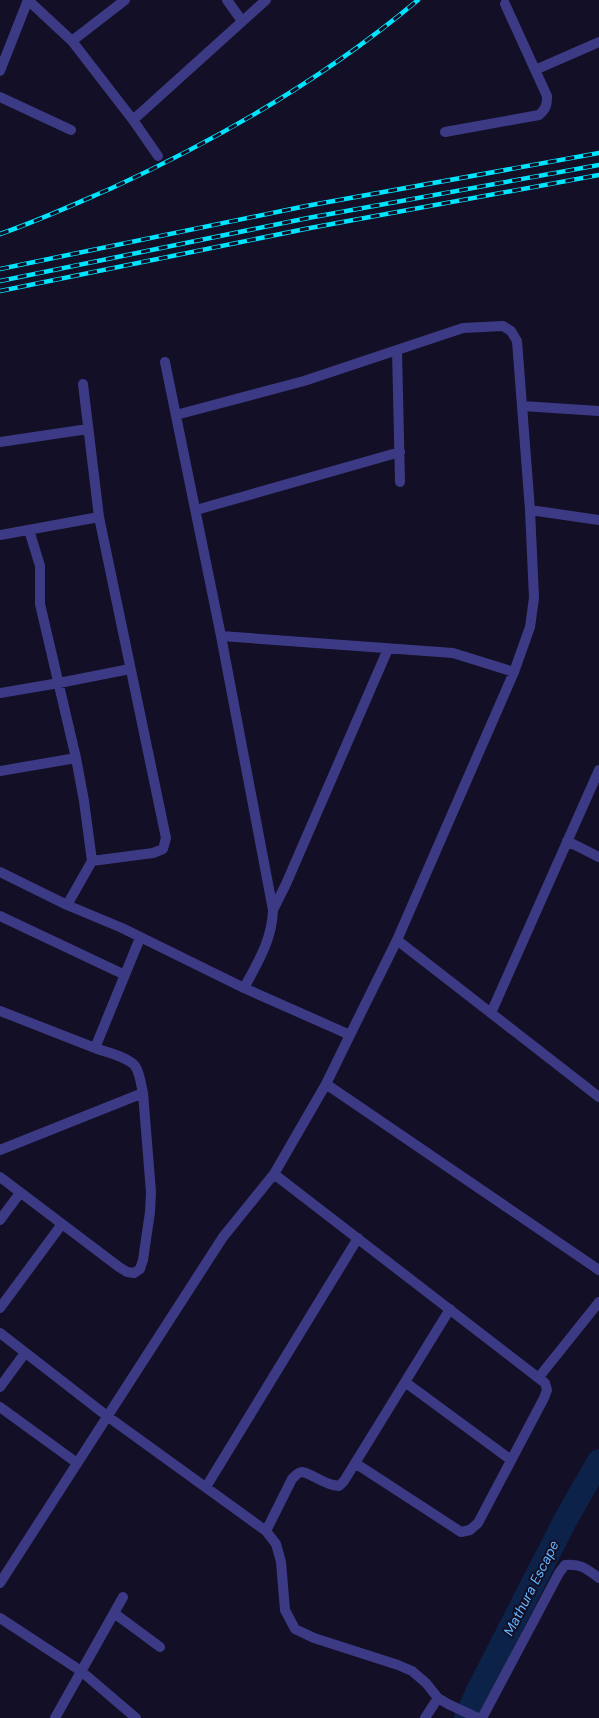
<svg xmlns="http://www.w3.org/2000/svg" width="599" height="1718" font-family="'DM Sans',sans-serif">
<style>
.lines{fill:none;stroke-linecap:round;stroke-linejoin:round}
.river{stroke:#0c2248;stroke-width:24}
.minor{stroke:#3d3a85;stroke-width:10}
.rail-casing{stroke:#00e5ff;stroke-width:4.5}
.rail{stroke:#130f26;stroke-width:3;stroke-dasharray:9;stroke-linecap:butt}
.labels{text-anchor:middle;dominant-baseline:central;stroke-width:4;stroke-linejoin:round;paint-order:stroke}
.water-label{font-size:14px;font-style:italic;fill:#62b6ff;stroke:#130f26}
</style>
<rect width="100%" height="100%" fill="#130f26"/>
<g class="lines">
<!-- river -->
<path class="river" d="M466 1718 477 1693 567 1517 599 1461"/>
<!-- minor -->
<path class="minor" d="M28 0 72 41 133 120 158 156
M227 0 242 21
M72 41 125 0
M535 70 599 42
M0 71 28 0
M0 97 71 130
M133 120 266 0
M445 132 539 115C546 109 547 105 547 96L505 4
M397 350 400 482
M165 362 221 636 273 910C272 940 258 962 244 988
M83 384 99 517 166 838 163 849 153 853 92 861
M176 415 304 381 463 328 503 326 511 331 517 341 522 406
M0 442 88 429
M196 510 400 452
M530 510 599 520
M29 530 40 566V604L76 758 84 801 92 861 67 905
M0 535 99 517
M221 636 453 653 514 672
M0 693 59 683 130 669
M0 771 76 758
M567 841 599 857
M0 872 67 905 122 928 244 988 350 1035 397 940 514 672 530 627 534 598 530 510 522 406 599 411
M273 910 286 884 388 649
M0 916 125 975
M397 940 599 1097
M0 1011 95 1048
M491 1013 599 770
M326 1084 599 1270
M0 1150 143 1093C141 1085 140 1073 135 1066 129 1057 105 1052 95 1048L140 938
M274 1174 545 1383 547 1390 544 1398 478 1523 470 1530 461 1532 355 1463
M0 1177 119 1267 127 1272 134 1273 140 1269 143 1260 150 1212 151 1192 143 1093
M0 1220 20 1193
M0 1308 62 1224
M0 1333 107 1416 266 1531 276 1544 281 1562 285 1610 295 1629 314 1638 398 1665 412 1671 426 1683 438 1698 448 1704 478 1718
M539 1377 599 1302
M405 1382 511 1460
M0 1387 25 1353
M0 1407 77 1463
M206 1487 358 1238
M266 1531 292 1479C295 1476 298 1472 302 1472 314 1474 323 1485 339 1486L344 1481 450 1309
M0 1583 223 1237 274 1174 326 1084 350 1035
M114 1613 160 1647
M0 1618 81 1671 136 1718
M55 1718 123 1597
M425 1718 438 1698
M482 1718 559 1573 565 1565C580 1563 587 1569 599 1578"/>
<defs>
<path id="rail" d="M0 234C38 221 75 204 112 188 221 138 326 77 418 0
M0 269 306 206 599 153
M0 281 308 218 599 165
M0 291 310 228 599 175"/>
</defs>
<!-- rail casing -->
<use href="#rail" class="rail-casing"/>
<!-- rail -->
<use href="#rail" class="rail"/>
</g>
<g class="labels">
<!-- water labels -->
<g class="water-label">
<text transform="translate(531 1588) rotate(-63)">Mathura Escape</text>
</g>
</g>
</svg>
